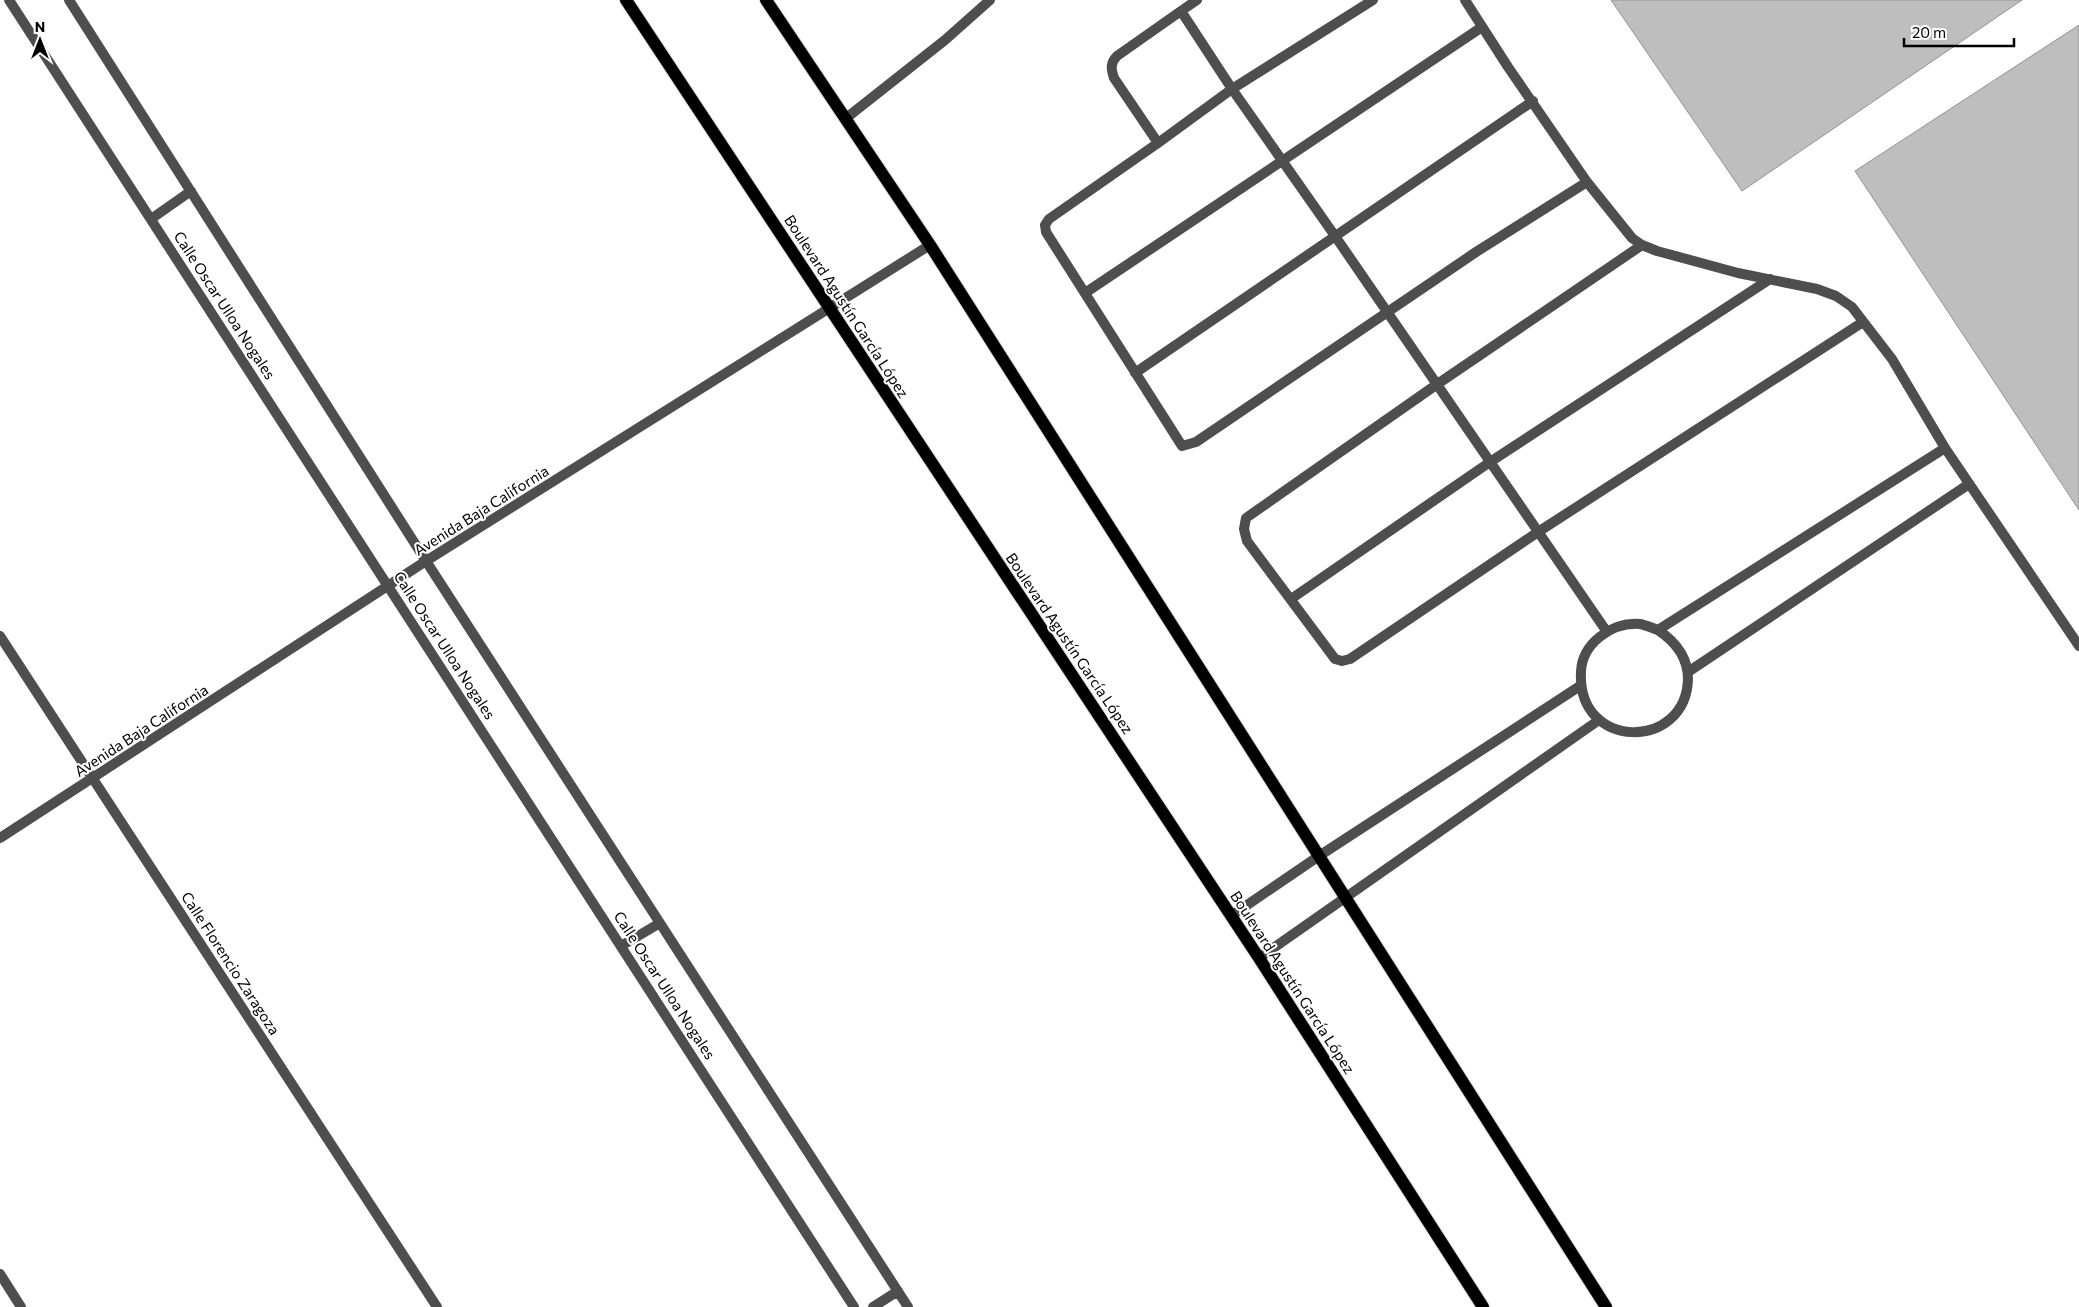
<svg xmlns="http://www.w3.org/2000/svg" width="2079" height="1307" font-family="Commissioner,sans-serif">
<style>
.building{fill:#bebebe;stroke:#929292}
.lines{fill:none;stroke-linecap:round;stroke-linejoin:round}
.primary-casing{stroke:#dbdbdb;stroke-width:14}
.service{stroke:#4e4e4e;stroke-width:10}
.minor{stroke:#4e4e4e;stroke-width:10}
.primary{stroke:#000;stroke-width:12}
.labels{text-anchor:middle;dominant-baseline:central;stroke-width:4;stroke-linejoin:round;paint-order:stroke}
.street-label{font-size:15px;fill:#000;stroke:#fff}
</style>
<rect width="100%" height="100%" fill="#fff"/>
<!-- building -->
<path class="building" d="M1611 0H2022L1742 191Z
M2079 25V510L1855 171Z"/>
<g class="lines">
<defs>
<path id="primary" d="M626 0 1259 958 1483 1307
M766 0 930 245 1606 1307"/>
</defs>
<!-- primary casing -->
<use href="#primary" class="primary-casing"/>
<!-- service -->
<path class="service" d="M1197 0 1181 11 1232 89 1335 236 1607 632
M1181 11 1117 56C1110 63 1111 69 1114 78L1158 143 1232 89 1373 0
M845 119 945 40 990 0
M1158 143 1049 219 1045 225 1046 232 1182 446 1196 442 1476 252 1587 182 1508 67 1465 0
M1587 182 1632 238 1642 245 1657 251 1738 273 1817 289 1836 296 1852 307 1892 359 1945 448 2079 646
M1642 245 1436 385 1246 518 1244 529 1247 541 1335 659 1342 661 1350 659 1538 532 1863 322
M1085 293 1482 27
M1135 373 1533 101
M1291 599 1490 462 1770 279
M1658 630C1676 642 1688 657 1688 679 1686 751 1577 751 1581 672 1582 643 1612 622 1640 624 1646 625 1652 628 1658 630L1945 448
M1688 672 1969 484
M1231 916 1319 856 1580 686
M1259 958 1599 720"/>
<!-- minor -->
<path class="minor" d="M9 0 854 1307
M69 0 426 561 908 1307
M151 219 191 191
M0 636 437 1307
M0 838 426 561 930 245
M621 946 660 923
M0 1274 21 1307
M873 1307 898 1291"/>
<!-- primary -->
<use href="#primary" class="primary"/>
</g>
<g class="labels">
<!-- street labels -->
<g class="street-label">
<text transform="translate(225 305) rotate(57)">Calle Oscar Ulloa Nogales</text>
<text transform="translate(847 306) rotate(57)">Boulevard Agustín García López</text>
<text transform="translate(481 510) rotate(-32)">Avenida Baja California</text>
<text transform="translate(1070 643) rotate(56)">Boulevard Agustín García López</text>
<text transform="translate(445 645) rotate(57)">Calle Oscar Ulloa Nogales</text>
<text transform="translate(141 730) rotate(-33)">Avenida Baja California</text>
<text transform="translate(231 963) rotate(57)">Calle Florencio Zaragoza</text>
<text transform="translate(1293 982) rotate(57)">Boulevard Agustín García López</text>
<text transform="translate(665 985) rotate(57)">Calle Oscar Ulloa Nogales</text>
</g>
</g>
<!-- north arrow -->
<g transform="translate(40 40)" stroke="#ffffff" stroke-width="4" paint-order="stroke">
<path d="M0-4L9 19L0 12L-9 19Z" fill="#000000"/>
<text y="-8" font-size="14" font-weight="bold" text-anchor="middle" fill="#000000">N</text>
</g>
<!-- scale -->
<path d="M1904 38v8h110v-8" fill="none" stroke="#000000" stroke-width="2.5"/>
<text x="1912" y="38" font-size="15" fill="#000000" stroke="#ffffff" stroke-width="4" paint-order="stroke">20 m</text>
</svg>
